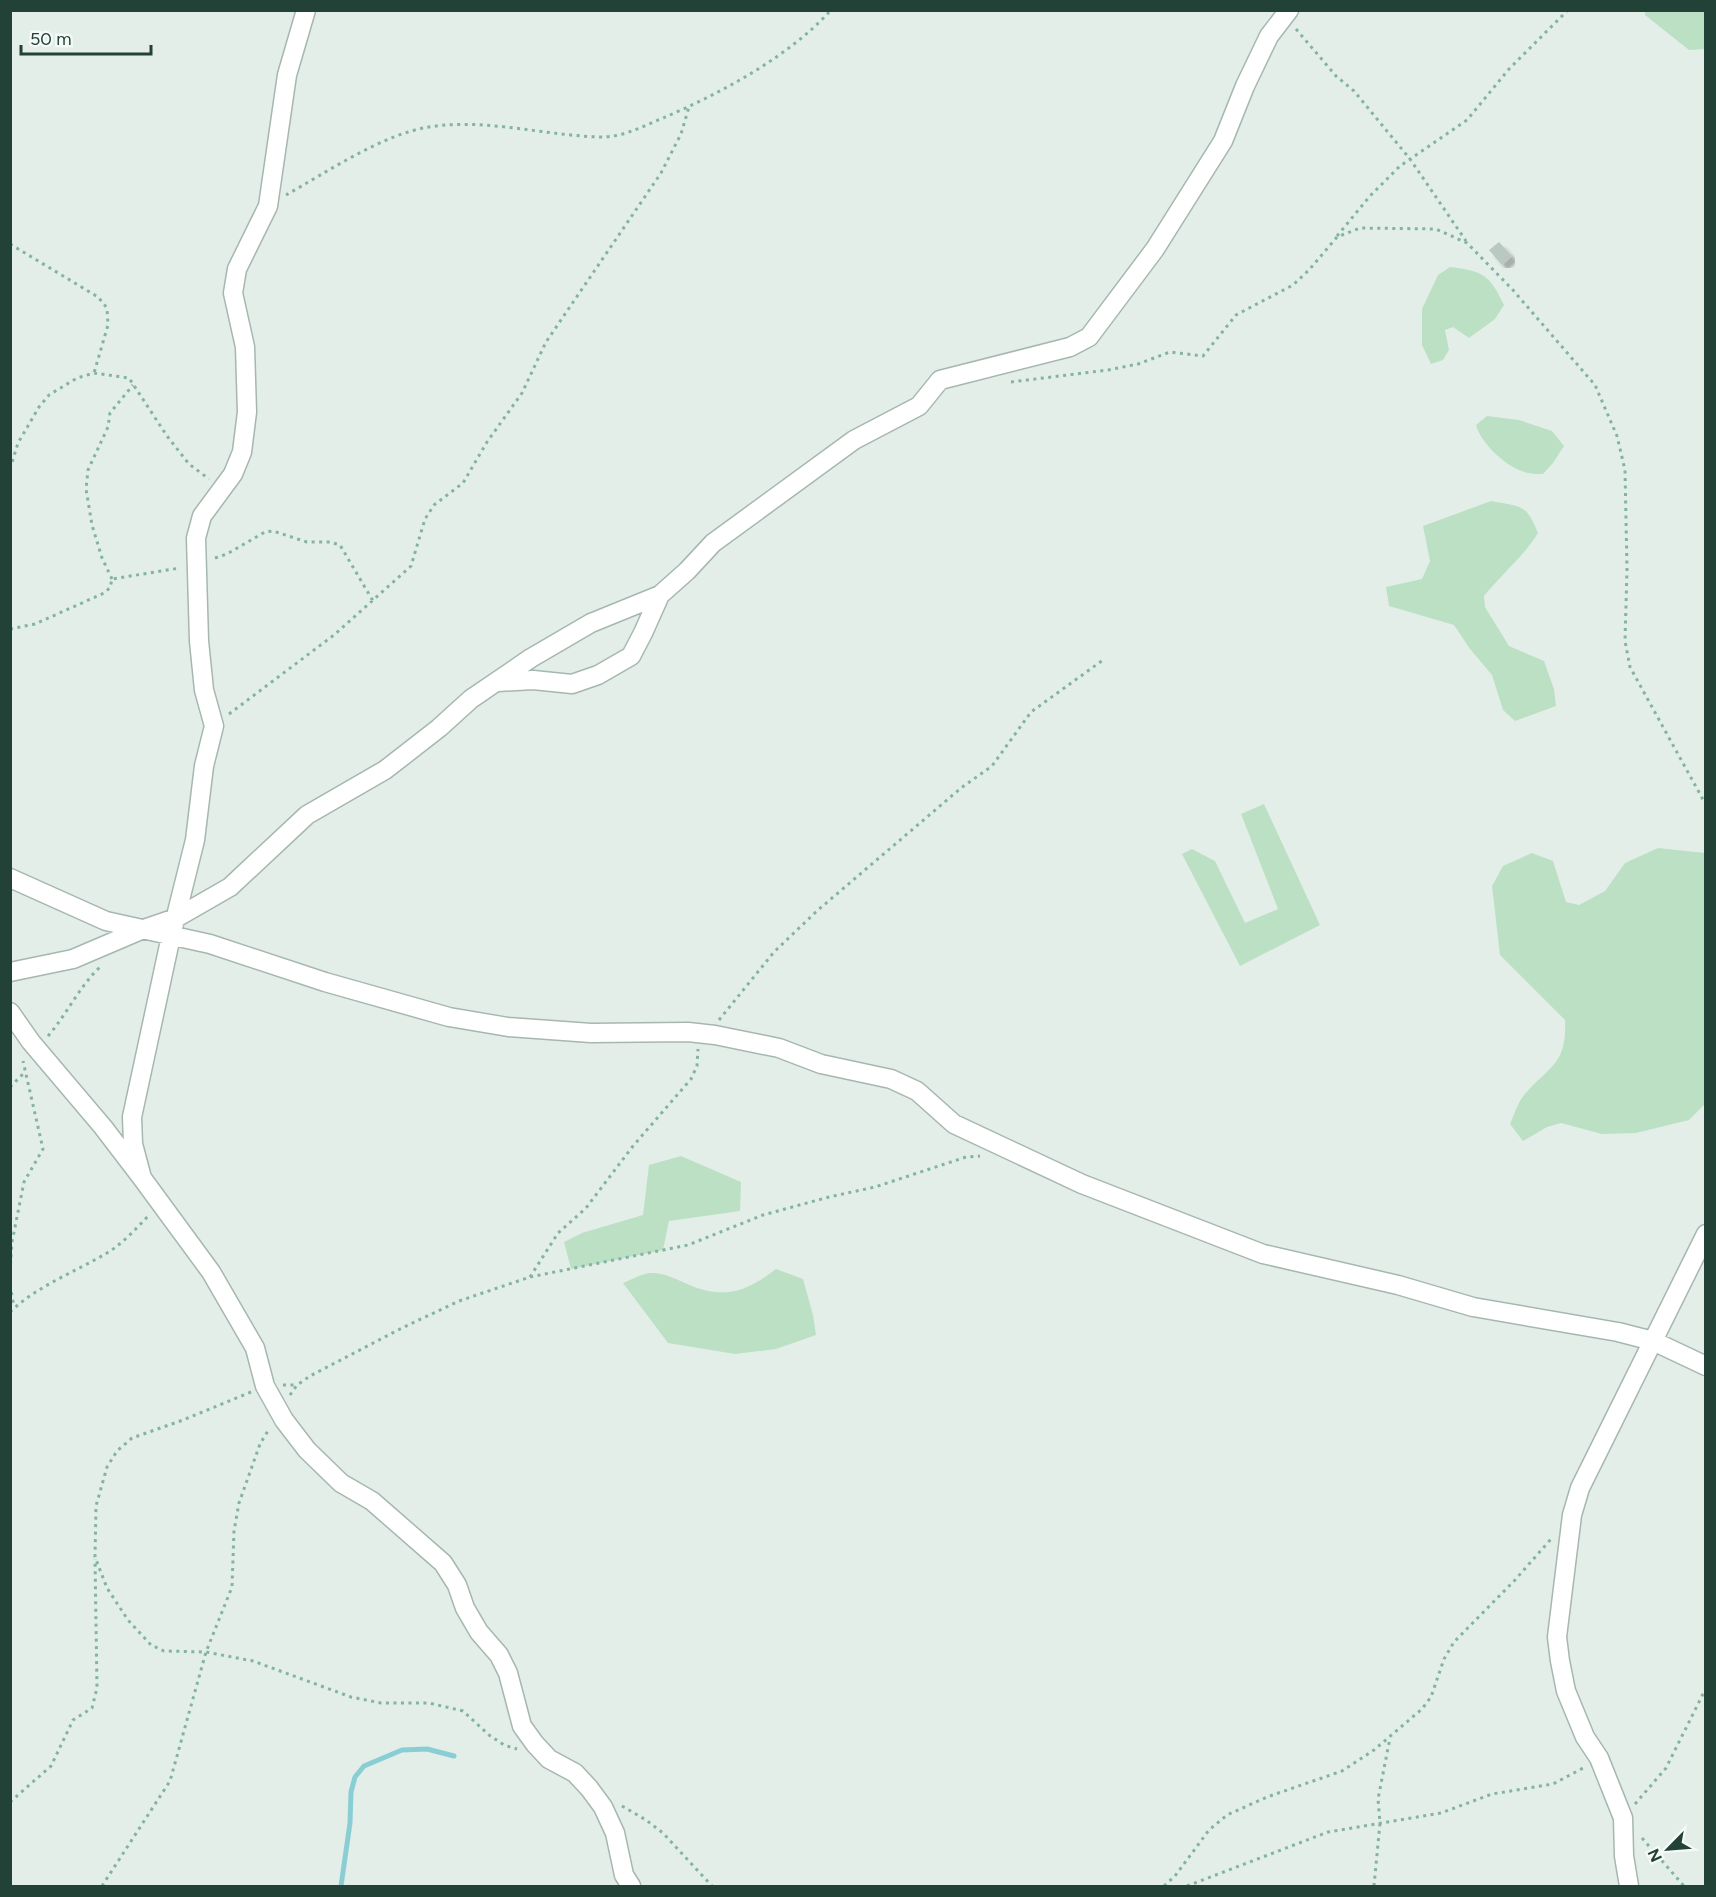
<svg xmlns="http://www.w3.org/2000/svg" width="1716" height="1897" font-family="Figtree,sans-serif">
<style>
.green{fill:#bce0c4}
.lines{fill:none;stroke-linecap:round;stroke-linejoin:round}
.stream{stroke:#8aced5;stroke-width:5}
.building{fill:#b9c9c2;filter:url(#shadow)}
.minor-casing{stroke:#a6b7b0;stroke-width:21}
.path{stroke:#83b3a1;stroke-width:3;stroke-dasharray:3 4.5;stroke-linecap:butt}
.minor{stroke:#fff;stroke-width:18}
</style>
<defs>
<filter id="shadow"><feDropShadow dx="5.5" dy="5.5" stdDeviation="1.5" flood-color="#0004"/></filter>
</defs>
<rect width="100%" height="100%" fill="#e4eee9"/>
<!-- green -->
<path class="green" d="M1645 11H1705V49L1689 50 1645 15Z
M1450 267C1483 271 1490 275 1504 305L1495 319 1469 338 1453 327 1445 330 1449 350 1443 360 1431 364 1422 345V309L1438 275Z
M1487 416 1519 420 1552 431 1564 446 1553 463 1543 474C1538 474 1533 474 1528 473 1508 469 1481 444 1476 425Z
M1491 501C1521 507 1526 503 1538 533 1523 557 1502 574 1484 596L1485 607 1509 646 1544 661 1554 689 1556 706 1515 721 1503 710 1492 675 1470 649 1454 625 1389 606 1386 587 1422 579 1430 561 1423 526Z
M1264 804 1320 925 1240 966 1182 854 1192 849 1215 861 1245 923 1278 909 1241 814Z
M1658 848 1705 853V1104L1689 1120 1636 1133 1602 1134 1561 1123 1547 1127 1523 1141 1510 1124C1514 1115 1518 1102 1524 1095 1550 1065 1567 1065 1565 1020L1500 955 1492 886 1503 866 1532 853 1553 861 1566 902 1579 905 1605 891 1625 863Z
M681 1156 741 1182 740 1211 669 1221 663 1250 571 1269 564 1242 582 1233 643 1215 649 1165Z
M776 1269 803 1279 813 1315 816 1335 776 1349 735 1354 668 1343 623 1283C631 1280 641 1274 650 1273 662 1272 674 1278 685 1283 722 1300 745 1293 776 1269Z"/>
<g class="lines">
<!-- stream -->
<path class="stream" d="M341 1886 350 1823 351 1792 355 1777 364 1766 402 1750 427 1749 454 1756"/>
</g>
<!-- building -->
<path class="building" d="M1499 242 1512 256 1502 265 1489 250Z"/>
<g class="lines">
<defs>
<path id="minor" d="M498 682 533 680 572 684 598 675 631 656 643 633 660 595
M10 878 106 921 210 944 325 982 449 1017 508 1027 591 1033 688 1032 715 1035 779 1048 821 1064 891 1079 917 1091 954 1124 1082 1184 1263 1254 1398 1285 1473 1307 1618 1332 1653 1341 1706 1366
M10 972 73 959 141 930 176 918 230 887 307 815 385 770 439 728 471 699 531 658 591 623 660 595 687 571 713 543 854 440 919 406 940 380 1070 347 1089 337 1155 249 1223 141 1245 86 1269 36 1289 10
M10 1012 31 1042 103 1127 142 1178 211 1272 255 1348 265 1386 284 1420 307 1450 341 1483 372 1501 443 1563 457 1585 465 1608 479 1632 499 1655 508 1673 522 1726 535 1744 549 1759 575 1773 589 1788 603 1807 615 1833 624 1875 631 1886
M142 1178 133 1144 132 1117 171 936 195 840 204 766 214 726 204 690 199 641 196 538 202 516 233 474 242 452 247 412 245 347 233 293 237 269 268 206 287 75 306 10
M1629 1886 1624 1856 1623 1818 1599 1758 1585 1737 1566 1691 1560 1661 1557 1637 1572 1515 1580 1488 1706 1234"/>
</defs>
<!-- minor casing -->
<use href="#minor" class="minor-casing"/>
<!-- path -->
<path class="path" d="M1296 29 1336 76 1354 91 1410 159 1466 241
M286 195C327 172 383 134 429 127 485 118 542 135 598 137 622 138 641 127 663 118 719 94 789 57 831 10
M1337 236 1370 196 1400 166 1467 120 1509 69 1568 10
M10 244 98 297 107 308 108 325 94 373
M1011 382 1108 370 1138 364 1170 352 1203 356 1236 315 1293 285 1309 270 1337 237 1360 228 1436 229 1467 243 1512 289 1595 385 1617 436 1625 470 1627 569 1625 641 1630 667 1706 805
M10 469 18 443 39 407 49 395 77 378 94 373 129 378 167 436 189 464 209 479
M215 558 227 554 265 532 273 531 307 542H330L340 545 373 601
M112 579 102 558 92 525 86 489 88 470 108 427 110 413 133 385
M10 629 35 624 102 594 110 588 112 579 180 568
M229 714 334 635 411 566 425 519 434 505 463 483 487 442 522 393 546 342 661 173 681 134 689 107
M719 1020 774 952 818 910 961 788 992 766 1031 712 1103 660
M48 1036C67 1014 79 987 100 967
M10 1087 25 1072
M10 1272 12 1242 24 1182 43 1149 23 1061
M530 1277 558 1233 586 1208 633 1146 691 1079 697 1066 698 1049
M10 1285 14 1307
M10 1312C37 1286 75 1272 107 1253 123 1243 136 1229 149 1215
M283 1385H297
M251 1392 183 1420 132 1438 117 1451 107 1467 96 1506 95 1557 107 1588 128 1620 151 1645 164 1651 206 1652 253 1661 351 1697 381 1703H429L463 1711 489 1735 504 1745 517 1749
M290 1395 297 1385 310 1376 402 1328 459 1301 530 1277 688 1245 763 1215 829 1197 875 1187 966 1157 980 1156
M10 1802 51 1766 73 1720 92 1708 97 1688 95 1559
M1635 1804 1666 1768 1706 1688
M622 1806 646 1820 663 1833 712 1886
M1642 1838 1684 1886
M102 1886 170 1781 206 1652 232 1587 234 1531 239 1503 260 1444 269 1429
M1164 1886 1175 1876 1209 1830 1227 1815 1267 1797 1342 1771 1374 1750 1422 1709 1431 1697 1444 1659 1454 1642 1515 1580 1551 1539
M1187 1886 1328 1832 1441 1813 1492 1794 1553 1784 1585 1767
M1374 1886 1380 1823 1378 1799 1390 1738"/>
<!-- minor -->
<use href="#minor" class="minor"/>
</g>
<!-- border -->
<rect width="1716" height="1897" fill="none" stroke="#224137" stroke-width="24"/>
<!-- north arrow -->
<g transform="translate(1668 1849) rotate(245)" stroke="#f5faf8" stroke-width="4.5" paint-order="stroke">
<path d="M0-4.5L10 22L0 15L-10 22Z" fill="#224137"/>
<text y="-9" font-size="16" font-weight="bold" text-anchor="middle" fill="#224137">N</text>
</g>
<!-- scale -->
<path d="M21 45v9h130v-9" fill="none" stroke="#224137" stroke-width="3"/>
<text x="30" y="45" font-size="18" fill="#224137" stroke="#f5faf8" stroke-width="4.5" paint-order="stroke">50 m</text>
</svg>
